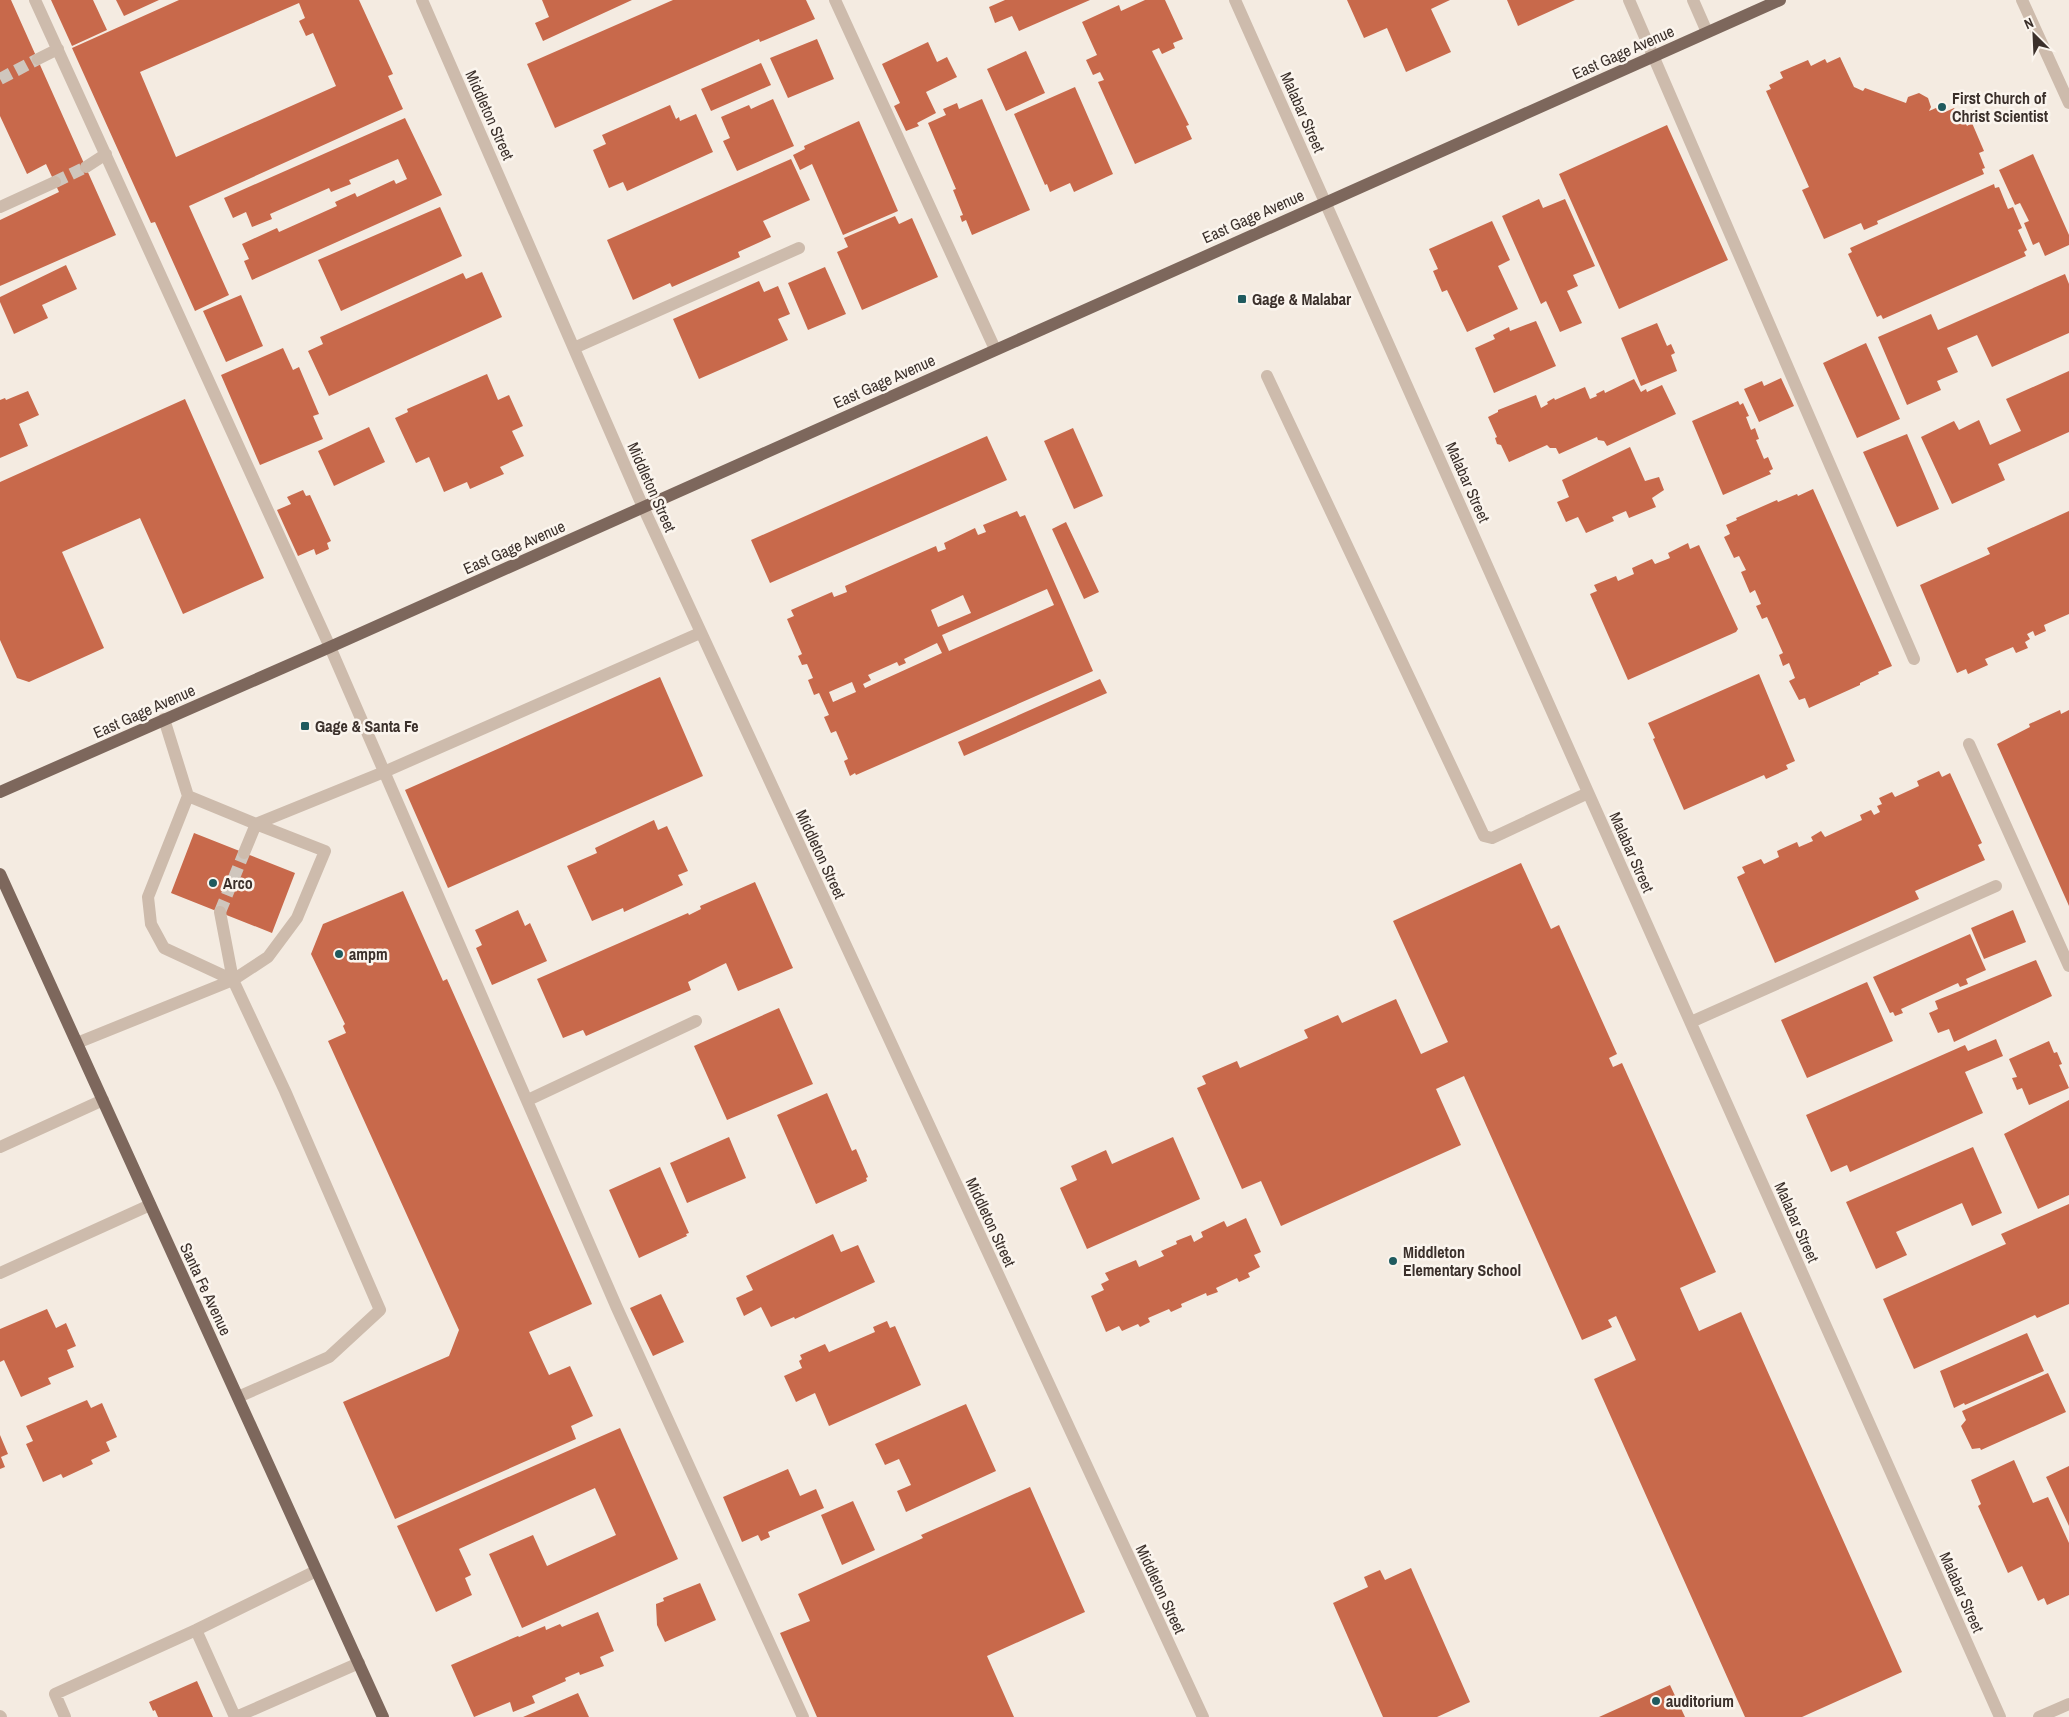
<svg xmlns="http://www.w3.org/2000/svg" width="2069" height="1717" font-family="'Archivo Narrow',sans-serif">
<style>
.building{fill:#c8694b;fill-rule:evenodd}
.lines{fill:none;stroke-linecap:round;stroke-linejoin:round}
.minor-tunnel{stroke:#cfc6bd;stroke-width:12;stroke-dasharray:12 6;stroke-linecap:butt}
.minor{stroke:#cdbbac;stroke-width:12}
.major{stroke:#7d675c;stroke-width:12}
.poi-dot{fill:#1f5a5e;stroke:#fbf5ee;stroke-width:2}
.labels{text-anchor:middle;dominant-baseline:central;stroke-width:5;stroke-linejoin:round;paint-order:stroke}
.street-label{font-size:16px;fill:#3b302b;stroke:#fbf5ee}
.poi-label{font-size:16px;font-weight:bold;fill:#3b302b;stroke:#fbf5ee;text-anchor:start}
</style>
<rect width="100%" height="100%" fill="#f4ebe1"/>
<!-- building -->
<path class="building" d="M0 0H11L116 235 0 286V220L59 192 46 164 27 174 0 116Z
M51 0H93L107 30 72 46Z
M116 0H159L124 16Z
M179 0H359L393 74 388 76 403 109 189 206 229 295 195 311 155 222 151 223 72 48ZM299 3 305 18 299 21 306 36 313 33 336 86 176 157 140 72Z
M542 0H632L543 41 535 23 549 17Z
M673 0H806L815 19 760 42 759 39 555 128 527 64Z
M1005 0H1090L1019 31 1012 16 995 23 989 7Z
M1145 0H1165L1183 39 1173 43 1175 48 1162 54 1159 48 1152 51 1189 125 1186 126 1192 139 1135 164 1098 82 1104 80 1100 72 1093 75 1086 60 1097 55 1082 22 1119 5 1121 11Z
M1347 0H1450L1431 9 1451 52 1406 72 1387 28 1364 38Z
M1507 0H1575L1518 26Z
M817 39 834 79 788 98 770 58Z
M928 42 937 62 947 57 957 77 926 92 936 113 917 123 919 126 906 131 894 106 900 103 882 64Z
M1026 51 1045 93 1006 111 987 69Z
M1840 57 1854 87 1863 91 1865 88 1906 103 1908 97 1919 93 1928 98 1931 107 1929 111 1943 105 1945 112 1954 108 1957 113 1960 111 1967 126 1972 123 1984 151 1979 153 1985 168 1982 169 1984 174 1877 221 1878 224 1864 230 1861 223 1824 239 1802 190 1809 187 1766 91 1771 89 1769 85 1783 78 1780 72 1808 60 1811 66 1825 59 1827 63Z
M761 63 771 85 711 111 701 89Z
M1075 87 1113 174 1074 192 1070 183 1050 192 1047 184 1045 185 1014 114Z
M773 99 794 146 737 171 723 141 730 138 721 117 749 105 751 109Z
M982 99 1030 210 972 235 966 220 962 222 960 216 963 215 953 190 956 189 928 123 946 115 943 109 957 103 959 109Z
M670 105 676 119 679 117 680 121 696 114 713 152 627 191 623 182 609 188 593 150 606 144 602 135Z
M405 118 442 195 252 280 244 261 249 259 242 244 277 228 279 232 337 206 335 202 355 193 357 197 394 180 396 184 407 179 398 159 349 180 351 184 331 192 329 188 270 214 272 219 252 227 246 212 233 218 224 198Z
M859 121 898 211 843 235 812 164 800 170 793 155 805 149 804 146Z
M1667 125 1728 260 1619 309 1559 174Z
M2033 154 2069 235V245L2045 256 2039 242 2033 245 2024 223 2029 221 2020 203 2015 205 1999 170Z
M791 159 810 200 763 221 771 237 738 252 740 257 672 287 670 283 633 300 607 240Z
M1994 184 1995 188 1999 187 2008 209 2013 207 2022 228 2018 230 2027 250 2024 252 2026 256 1883 319 1881 315 1877 317 1848 254 1852 252 1850 248Z
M1539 199 1543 208 1565 199 1595 266 1573 275 1578 286 1567 291 1582 323 1560 332 1546 301 1541 304 1502 216Z
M440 207 462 256 341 311 318 260Z
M895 216 899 224 912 218 938 277 862 310 837 252 848 247 844 238Z
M1492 221 1510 260 1498 266 1518 309 1467 332 1447 290 1442 292 1433 271 1438 269 1429 249Z
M66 265 77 289 42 305 48 318 14 334 0 302V297Z
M825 267 846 314 808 330 788 283Z
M482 272 502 317 329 396 308 351 323 344 320 337 463 273 466 279Z
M2065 274 2069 284V333L1992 367 1977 335 1947 348 1958 372 1937 381 1941 390 1907 405 1878 337 1931 314 1938 330Z
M759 281 764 292 778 286 790 314 778 319 788 340 699 379 673 319Z
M241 295 263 346 226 362 203 311Z
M1536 321 1556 366 1494 393 1475 348 1495 339 1493 335 1509 327 1510 331Z
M1657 323 1667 346 1671 344 1675 353 1671 355 1677 371 1641 386 1621 338Z
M1866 343 1900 419 1857 438 1823 363Z
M283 348 293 370 299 367 319 414 313 416 323 439 260 465 221 375Z
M2069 371V432L1998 464 2005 480 1952 504 1921 437 1954 421 1959 430 1979 420 1990 445 2021 431 2006 399Z
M487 374 498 400 509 395 523 426 512 431 524 456 500 467 504 474 470 489 467 482 444 492 429 457 416 463 395 418 408 412 407 409Z
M1781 378 1794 406 1759 422 1744 389 1762 381 1764 386Z
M1634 379 1641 392 1646 389 1647 392 1662 385 1676 414 1607 446 1604 441 1598 440 1597 437 1559 454 1556 448H1550L1547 445 1509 462 1501 445 1497 444 1495 438 1497 437 1488 417 1498 412V410L1536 395 1541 408 1548 404 1547 402 1554 398 1555 400 1585 387 1590 399 1597 396 1596 394 1604 390 1605 393Z
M28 391 39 415 19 424 28 446 0 458V400L5 398 6 400Z
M185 399 264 578 183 614 140 518 62 552 104 648 29 682 17 678 0 640V482Z
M1738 401 1740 405 1743 403 1749 416 1746 417 1751 430 1755 428 1759 439 1756 440 1764 459 1768 457 1773 469 1769 471 1771 474 1723 495 1692 421Z
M369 427 385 462 334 486 318 451Z
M1073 428 1103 496 1074 509 1044 441Z
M1907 434 1939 509 1897 527 1863 452Z
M987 436 1007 480 770 583 751 540Z
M1630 447 1645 481 1659 477 1664 490 1652 498 1656 507 1629 518 1626 511 1612 517 1614 521 1586 533 1578 517 1566 522 1557 502 1569 497 1562 480Z
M1813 489 1892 666 1878 672 1879 674 1860 683V685L1809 708 1805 698 1799 700 1789 681 1795 678 1789 663 1783 666 1779 655 1783 653 1767 617 1762 619 1756 606 1761 604 1755 590 1750 593 1741 572 1746 570 1739 556 1734 558 1724 537 1730 534 1726 525 1737 520 1736 518 1777 500 1778 502 1797 494 1798 496Z
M303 490 306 496 310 495 331 541 327 543 329 549 316 555 314 549 298 556 277 510 291 504 287 497Z
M1017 511 1020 517 1025 515 1093 671 856 775 855 773 850 776 844 761 848 759 836 731 831 733 824 717 829 715 819 693 814 695 808 680 813 678 807 664 802 665 798 656 802 654 787 619 794 616 791 610 832 592 834 597 847 592 845 586 936 546 938 552 946 549 944 543 975 528 978 535 986 532 983 525ZM1047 589 1054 605 949 651 942 635ZM963 595 971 613 938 627 931 610ZM937 643 942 653 865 688 863 684 871 680 868 675 897 662 899 666 906 663 904 659ZM852 682 856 692 833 702 829 692Z
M2069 511V614L2044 625 2046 631 2035 636 2033 631 2027 634 2030 639 2025 642 2028 648 2016 653 2013 647 1985 659 1988 665 1968 674 1966 669 1957 673 1920 585 1990 554 1987 548Z
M1066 522 1099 592 1084 599 1052 529Z
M1688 543 1690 549 1699 545 1738 629 1736 632 1628 680 1590 594 1597 591 1594 585 1616 576 1618 581 1634 574 1632 568 1652 559 1655 564 1670 558 1668 553Z
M1759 674 1795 761 1786 765 1788 769 1766 779 1764 775 1684 810 1653 739 1655 738 1648 723Z
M660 677 703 776 448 888 405 790Z
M1100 679 1107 693 964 756 958 742Z
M2060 710 2061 714 2069 710V906L1997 744 2030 727 2029 724Z
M1939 771 1942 777 1950 773 1982 843 1978 845 1985 860 1915 891 1919 899 1775 963 1737 877 1745 873 1742 867 1761 859 1764 864 1779 857 1777 851 1797 842 1799 847 1813 841 1811 837 1821 831 1825 837 1862 820 1860 815 1871 810 1874 815 1880 812 1877 806 1882 804 1879 798 1892 792 1895 797 1919 786 1917 781Z
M654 820 658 830 667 826 688 871 678 875 683 885 624 912 623 908 592 921 567 866 597 853 595 848Z
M194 833 295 873 272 933 171 893Z
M1521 863 1551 929 1559 925 1617 1054 1609 1058 1613 1067 1622 1063 1716 1272 1680 1288 1699 1331 1741 1312 1902 1672 1802 1717H1745L1594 1379 1636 1360 1616 1316 1608 1320 1612 1327 1582 1340 1464 1076 1436 1089 1461 1145 1281 1226 1261 1181 1242 1189 1197 1088 1206 1084 1202 1076 1237 1061 1240 1068 1308 1038 1304 1030 1338 1015 1342 1023 1396 999 1421 1054 1448 1042 1393 921Z
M755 882 793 968 738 991 726 963 688 982 691 990 586 1036 583 1030 563 1038 537 979 688 913 689 915 701 909 700 906Z
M403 891 443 981 447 979 592 1304 529 1332 549 1375 570 1366 593 1416 571 1426 576 1439 395 1519 343 1402 449 1356 459 1330 328 1041 346 1033 343 1026 345 1024 311 954 323 924Z
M518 910 525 926 530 923 547 961 492 985 476 948 482 945 475 930Z
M2013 910 2026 942 1984 959 1971 928Z
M1970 934 1986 970 1966 979 1968 984 1960 987 1958 983 1901 1009 1903 1013 1895 1016 1893 1012 1890 1013 1873 977Z
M2036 960 2052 996 1954 1042 1949 1029 1938 1033 1929 1013 1938 1009 1935 1001Z
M1867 982 1893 1041 1807 1078 1781 1020Z
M779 1008 813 1084 727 1120 694 1046Z
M1996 1039 2003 1056 1965 1072 1983 1113 1850 1172 1847 1165 1831 1172 1806 1115 1965 1045 1968 1051Z
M2049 1041 2054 1053 2057 1052 2062 1064 2059 1065 2069 1088 2029 1105 2022 1088 2017 1090 2012 1078 2017 1077 2009 1059Z
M827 1093 852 1151 856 1149 868 1177 866 1178 867 1181 816 1204 777 1115Z
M2069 1100V1195L2038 1209 2004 1134Z
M729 1137 746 1178 687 1203 670 1163Z
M1173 1137 1200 1199 1087 1249 1060 1188 1077 1180 1071 1166 1106 1150 1112 1164Z
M1973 1147 2002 1213 1972 1226 1962 1203 1896 1232 1907 1255 1876 1269 1846 1202Z
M660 1167 689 1233 686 1234 687 1236 639 1258 609 1190Z
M2069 1204V1304L2037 1318 2035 1315 1914 1369 1883 1299 2006 1244 2001 1234Z
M1246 1218 1261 1252 1254 1255 1260 1267 1248 1273 1250 1277 1239 1282 1237 1278 1216 1288 1218 1292 1207 1296 1206 1293 1181 1304 1182 1307 1171 1312 1169 1309 1148 1318 1150 1322 1140 1327 1138 1324 1122 1331 1119 1326 1106 1332 1091 1296 1104 1290 1101 1284 1109 1280 1105 1273 1136 1260 1139 1267 1164 1256 1161 1251 1177 1244 1176 1241 1191 1235 1194 1242 1203 1237 1201 1232 1224 1221 1227 1227Z
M833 1234 841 1252 858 1245 875 1282 795 1319 794 1317 771 1327 761 1307 744 1316 736 1298 753 1290 746 1276Z
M661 1294 684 1342 653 1356 630 1308Z
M47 1309 56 1328 66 1323 76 1346 67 1350 74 1367 48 1378 51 1384 21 1397 4 1360 0 1362V1329Z
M887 1321 890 1328 895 1326 921 1385 829 1426 815 1393 796 1402 784 1376 802 1368 799 1361 802 1359 800 1355 825 1344 829 1352 875 1332 873 1327Z
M2027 1333 2044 1371 1965 1405 1964 1403 1954 1408 1940 1371Z
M2048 1373 2066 1412 1981 1450 1980 1448 1972 1449 1961 1426 1966 1420 1962 1411Z
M87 1400 91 1408 102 1403 117 1437 106 1442 110 1451 91 1460 93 1464 63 1478 61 1474 43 1482 26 1444 33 1441 26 1426Z
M966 1404 996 1471 906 1512 897 1491 911 1485 899 1459 885 1465 875 1444Z
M620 1428 678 1559 522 1628 489 1554 533 1535 547 1566 616 1535 595 1488 459 1549 471 1575 465 1578 472 1595 436 1612 397 1526Z
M0 1435 8 1454 1 1457 5 1467 0 1469Z
M2014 1460 2033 1503 2048 1497 2069 1543V1595L2047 1605 2044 1598 2038 1601 2022 1566 2008 1573 1978 1506 1981 1504 1971 1480Z
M2069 1466V1526L2046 1477Z
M788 1469 800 1496 816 1489 824 1508 768 1532 770 1537 761 1541 758 1535 742 1542 723 1497Z
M1030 1487 1085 1612 987 1656 1014 1717H817L780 1633 810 1621 798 1594 923 1538 921 1535Z
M853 1501 875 1550 842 1565 821 1515Z
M1411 1568 1470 1702 1437 1717H1383L1333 1603 1368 1587 1364 1577 1380 1570 1385 1580Z
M700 1583 716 1620 665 1642 657 1625 656 1604 664 1601 663 1598Z
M598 1612 614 1651 600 1657 604 1666 580 1675 579 1672 565 1678 566 1681 532 1696 535 1703 513 1712 510 1702 474 1717 451 1665 518 1636 519 1637 545 1626 546 1630 560 1624 562 1627Z
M197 1681 213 1717H158L155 1710 153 1711 149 1702Z
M1670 1685 1685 1717H1599Z
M578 1693 589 1717H523Z"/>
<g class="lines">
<!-- minor-tunnel -->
<path class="minor-tunnel" d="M0 79 38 59
M55 182 86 167
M220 912 244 853"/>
<!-- minor -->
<path class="minor" d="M35 0 330 647 617 1308 803 1717
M422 0 643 507 1203 1717
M835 0 995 349
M1235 0 2000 1717
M1629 0 1914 659
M1693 0 1707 32
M2022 0 2069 103
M38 59 58 49
M86 167 106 154
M0 207 55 182
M574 348 799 248
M1267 376 1484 836 1492 838 1588 793
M164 719 188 796 148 897 151 924 164 948 233 980
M1969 744 2069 966
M188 796 256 824 384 772 700 633
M220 912 233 980
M233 980 268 957 297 918 325 851 256 824 244 853
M1691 1022 1996 886
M77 1043 233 980 285 1091 380 1310 329 1357 238 1397
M528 1100 696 1021
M0 1147 103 1100
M0 1273 150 1205
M196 1630 235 1717
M0 1716 1 1717
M65 1717 55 1694 196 1630 316 1571
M236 1717 359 1663
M2039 1717 2069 1704"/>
<!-- major -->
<path class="major" d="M0 792 330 647 1780 0
M0 874 383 1717"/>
</g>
<!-- markers -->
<g class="poi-dot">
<circle cx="1942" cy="107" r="5"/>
<rect x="1237" y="294" width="10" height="10" rx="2.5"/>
<rect x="300" y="721" width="10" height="10" rx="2.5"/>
<circle cx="213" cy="883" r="5"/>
<circle cx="339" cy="954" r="5"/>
<circle cx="1393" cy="1261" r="5"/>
<circle cx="1656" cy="1701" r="5"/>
</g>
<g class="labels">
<!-- street labels -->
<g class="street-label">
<text transform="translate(1623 52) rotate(-24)">East Gage Avenue</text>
<text transform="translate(1303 112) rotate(66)">Malabar Street</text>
<text transform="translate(490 115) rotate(66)">Middleton Street</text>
<text transform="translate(1253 216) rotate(-24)">East Gage Avenue</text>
<text transform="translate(884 381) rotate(-24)">East Gage Avenue</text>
<text transform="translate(1468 482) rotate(66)">Malabar Street</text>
<text transform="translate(652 487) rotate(66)">Middleton Street</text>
<text transform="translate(514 547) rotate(-24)">East Gage Avenue</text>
<text transform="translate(144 711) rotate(-24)">East Gage Avenue</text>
<text transform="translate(1632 852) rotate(66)">Malabar Street</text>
<text transform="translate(821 854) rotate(65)">Middleton Street</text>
<text transform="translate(991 1222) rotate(65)">Middleton Street</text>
<text transform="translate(1797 1222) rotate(66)">Malabar Street</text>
<text transform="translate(206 1289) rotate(65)">Santa Fe Avenue</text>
<text transform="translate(1161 1589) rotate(65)">Middleton Street</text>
<text transform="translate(1962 1592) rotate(66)">Malabar Street</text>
</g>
<!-- poi labels -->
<g class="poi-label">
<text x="1952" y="98">First Church of<tspan x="1952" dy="18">Christ Scientist</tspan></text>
<text x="1252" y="299">Gage &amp; Malabar</text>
<text x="315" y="726">Gage &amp; Santa Fe</text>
<text x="223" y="883">Arco</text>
<text x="349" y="954">ampm</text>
<text x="1403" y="1252">Middleton<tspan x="1403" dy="18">Elementary School</tspan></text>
<text x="1666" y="1701">auditorium</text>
</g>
</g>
<!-- north arrow -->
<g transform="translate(2034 35) rotate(336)" stroke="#fbf5ee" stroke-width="4" paint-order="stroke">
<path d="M0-4L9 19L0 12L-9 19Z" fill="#3b302b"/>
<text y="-8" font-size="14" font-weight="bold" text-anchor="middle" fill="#3b302b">N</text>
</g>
</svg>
